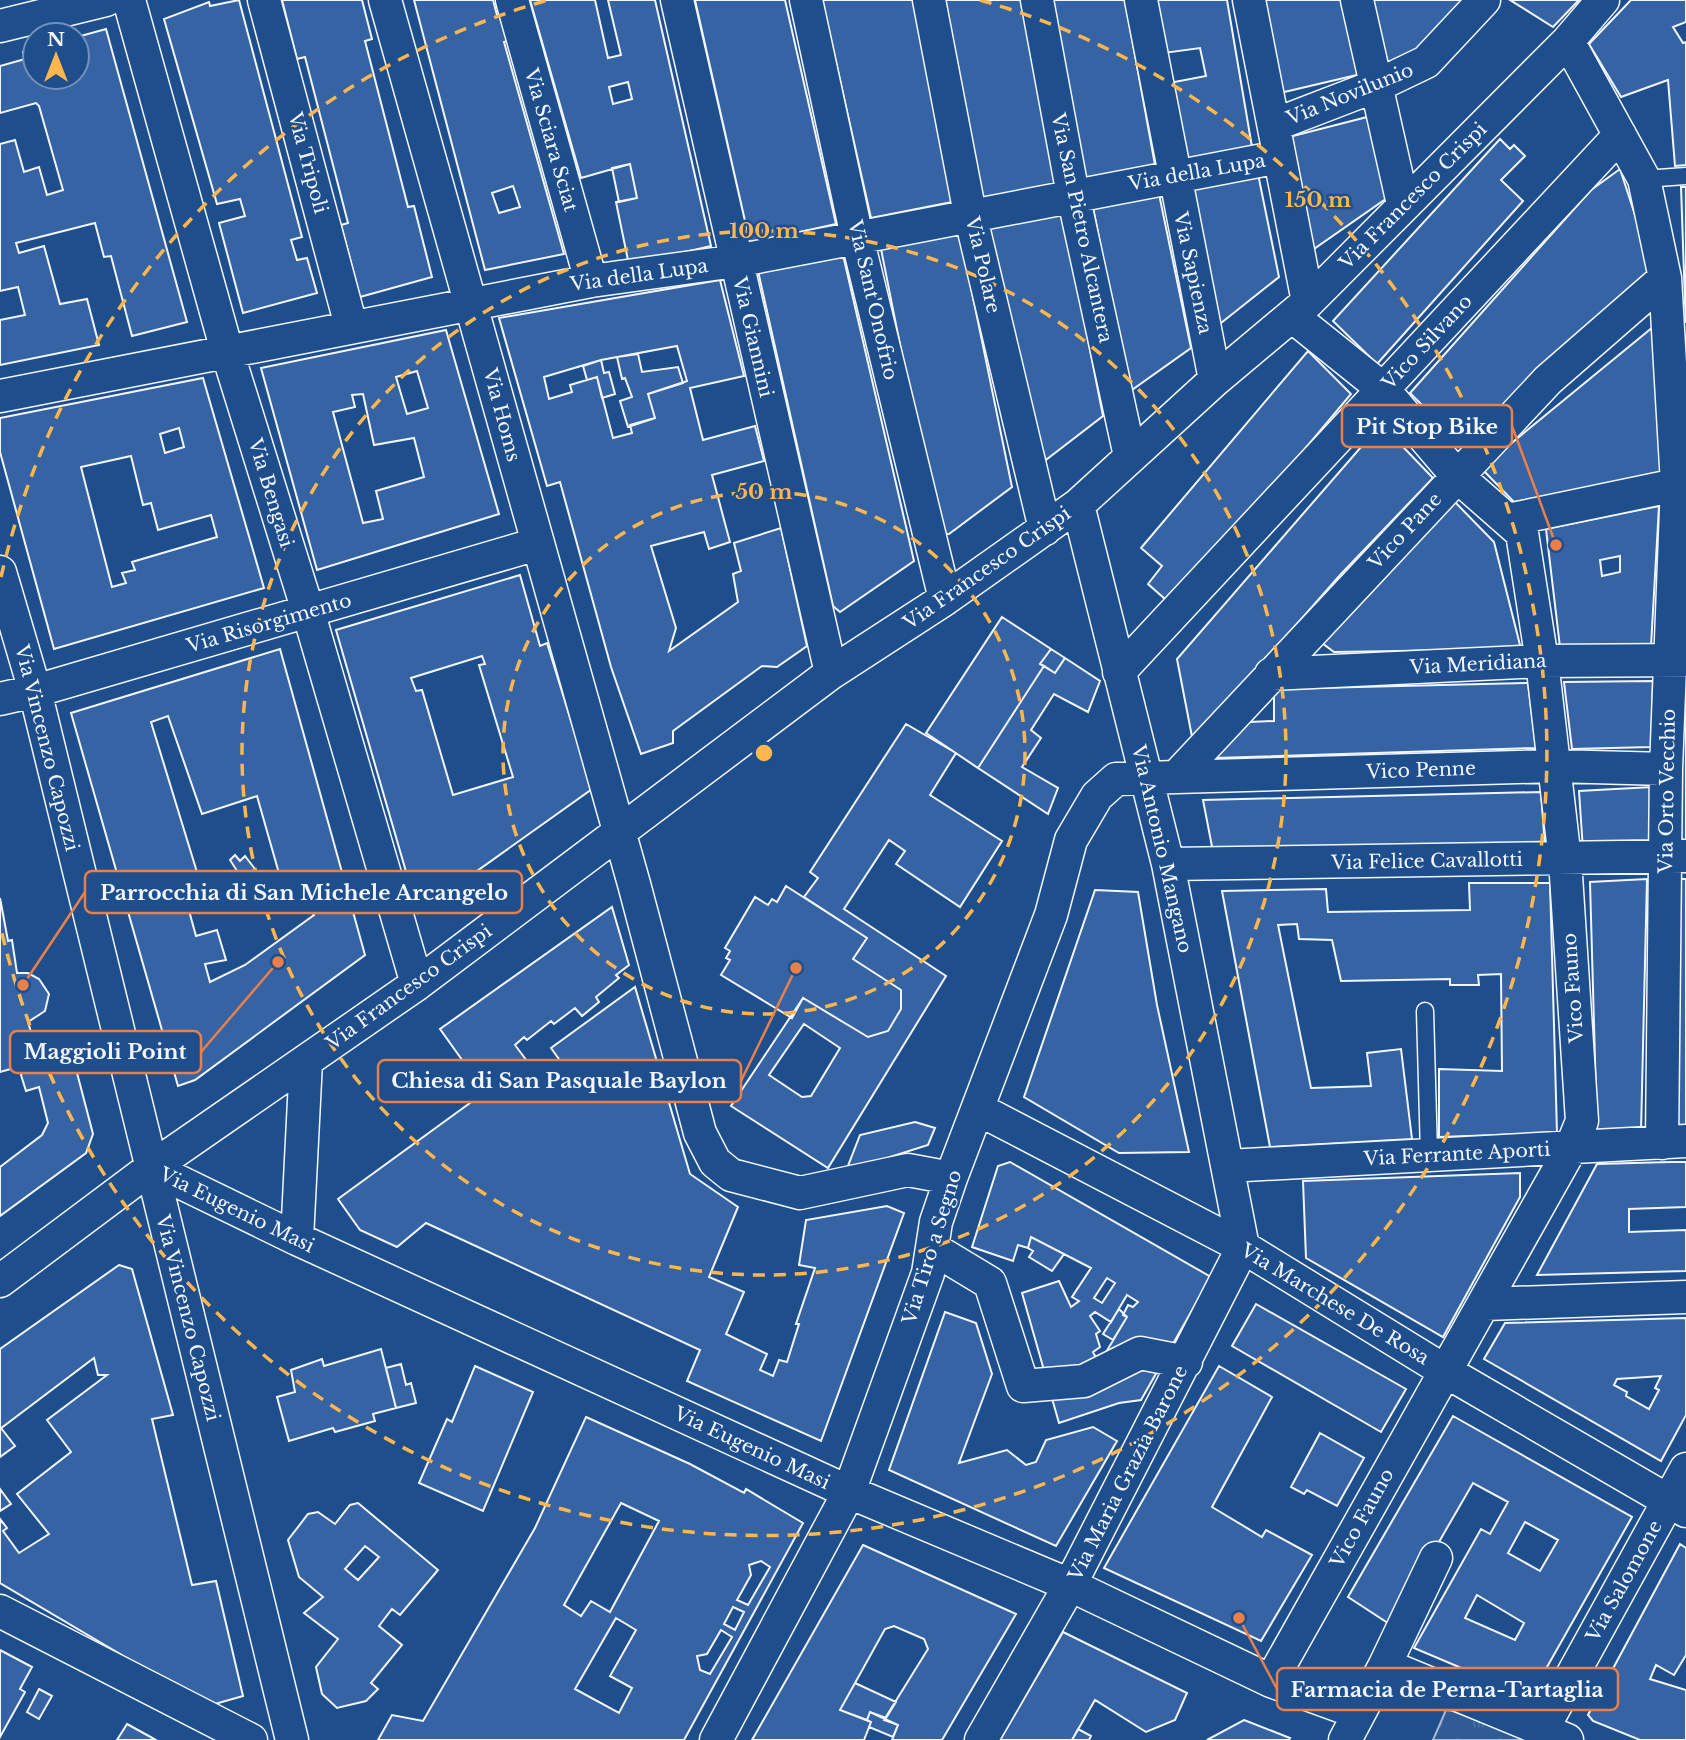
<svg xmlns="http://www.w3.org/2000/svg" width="1686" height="1740" font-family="'Libre Baskerville',serif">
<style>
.park{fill:url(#park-tufts);stroke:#a8bbd7;stroke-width:2}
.building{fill:#3563a3;stroke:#f2f6ff;stroke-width:2;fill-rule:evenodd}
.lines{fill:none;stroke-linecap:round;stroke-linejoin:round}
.lane-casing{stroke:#f2f6ff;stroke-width:19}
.street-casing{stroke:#f2f6ff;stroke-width:35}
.lane{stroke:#1f4e8c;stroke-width:16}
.street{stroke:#1f4e8c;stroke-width:32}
.ring{fill:none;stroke:#ffb74d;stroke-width:3.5;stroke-dasharray:12 9}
.labels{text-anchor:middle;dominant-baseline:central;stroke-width:5;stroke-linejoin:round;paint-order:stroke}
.street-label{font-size:19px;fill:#f2f6ff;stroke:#1f4e8c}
.centre{fill:#ffb74d;stroke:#1f4e8c;stroke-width:3.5}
.ring-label{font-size:21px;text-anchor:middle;font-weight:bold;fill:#ffb74d;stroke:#1f4e8c;stroke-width:5;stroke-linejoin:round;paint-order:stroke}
.leader{fill:none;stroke:#ea8049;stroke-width:2.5}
.callout-dot{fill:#ea8049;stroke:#1f4e8c;stroke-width:2.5}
.callout{fill:#1f4e8c;stroke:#ea8049;stroke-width:2.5}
.callout-label{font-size:21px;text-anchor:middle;font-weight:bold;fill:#f2f6ff}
</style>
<defs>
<pattern id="park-tufts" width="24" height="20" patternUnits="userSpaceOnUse" patternTransform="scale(1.75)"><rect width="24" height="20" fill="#305b95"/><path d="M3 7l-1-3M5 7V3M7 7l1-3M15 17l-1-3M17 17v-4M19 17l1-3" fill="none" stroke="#4e73a5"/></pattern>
</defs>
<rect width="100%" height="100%" fill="#1f4e8c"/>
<!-- park -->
<path class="park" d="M1446 1710 1453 1711 1528 1740H1433Z"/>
<!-- building -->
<path class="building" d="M239 0 302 237 291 240 297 260 307 258 317 293 243 313 219 223 245 216 240 199 217 204 164 19 209 2 210 6Z
M282 0H362L372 39 365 41 387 126 408 207 414 206 432 277 360 297 341 225 348 223 305 57 297 59Z
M414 0H493L497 15 501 14 508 41 504 42 564 254 485 270ZM513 186 520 207 499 213 492 193Z
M530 0H595L608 58 621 55 608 0H655L711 246 629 265 616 202 637 198 630 164 581 178ZM628 82 632 99 613 104 609 87Z
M695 0H785L836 224 750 243Z
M822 0H914L952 202 871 218Z
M943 0H1022L1058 185 983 199Z
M1052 0H1125L1155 165 1085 178Z
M1154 0H1227L1252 147 1185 161 1169 83 1206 76 1200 48 1164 53Z
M1262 0H1348L1361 74 1280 93Z
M1373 0H1467L1416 53 1386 67Z
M1510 0H1579L1553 27Z
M1631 0H1686V22L1673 27 1683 43 1686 42V165L1675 166 1668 80 1621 97 1589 44Z
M106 29 187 322 132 336 111 256 104 257 95 223 16 243 19 253 44 246 60 304 87 299 99 345 0 365V320L25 315 18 287 0 291V144L15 140 24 172 39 167 47 195 63 190 39 106 36 103 0 113V66L25 59 23 52 35 49V77H77V37Z
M1371 116 1387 198 1311 251 1289 137Z
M1500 139 1510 149 1514 145 1525 156 1501 180 1523 201 1377 364 1333 321Z
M630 164 637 198 619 202 612 168Z
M1620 169 1653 270 1464 447 1410 393 1591 190Z
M1258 174 1279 277 1216 327 1190 188Z
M1681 187H1686V323L1685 303Z
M1159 194 1191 348 1129 392 1093 207Z
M1063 212 1103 416 1038 466 987 227Z
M960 234 1012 487 949 534H944L906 375 881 249Z
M843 255 914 561 840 612 833 606 758 271Z
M720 280 744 376 690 388 703 440 755 426 764 461 712 475 730 542 709 549 704 532 651 546 676 628 669 651 738 602 733 574 741 571 734 543 781 528 807 646 777 667 762 666 673 731V743L641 754 611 667 560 482 547 486 499 318ZM677 346 687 381 648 394 655 418 630 425 632 433 613 438 597 377 570 385 572 392 549 399 544 377 601 360Z
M1653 327 1662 474 1514 502 1481 468Z
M446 330 499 514 317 570 261 368ZM417 371 428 408 407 414 396 377ZM363 394 374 445 414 438 424 477 376 491 383 519 363 523 333 412 355 407 352 395Z
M1308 351 1351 394 1173 606 1148 584 1162 566 1141 548Z
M638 354 642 372 678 367 683 383 648 394 655 418 628 427 620 401 632 397 625 378 622 379 617 357Z
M601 360 604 373 609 372 615 394 602 398 597 377 587 380 583 366Z
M203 378 264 588 54 649 0 452V418ZM179 428 184 447 165 453 160 434ZM131 456 143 505 151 503 158 530 211 515 217 537 132 562 135 570 122 573 126 583 112 587 81 467Z
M1381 424 1433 478 1341 574 1193 742 1177 659Z
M1451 498 1494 542 1521 649 1334 652 1322 643Z
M1659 506 1651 646 1560 647 1546 529ZM1620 556V572L1602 576 1600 560Z
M520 575 540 646 547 643 592 789 418 913 336 630ZM482 656 485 664 479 665 513 777 453 795 422 690 416 691 411 678Z
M1002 617 1051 649 1040 664 1044 666 978 768 926 733Z
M280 649 365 955 195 1080 178 1086 71 713ZM168 716 202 814 257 796 288 905 303 900 314 915 245 965 210 982 205 964 226 960 217 930 196 936 186 900 204 895 151 722Z
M1051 649 1065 658 1055 673 1040 664Z
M1065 658 1100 681 1088 712 1054 694 1031 730 1041 738 1022 767 1058 788 1048 814 978 768 1044 666 1055 673Z
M1682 680H1686V843H1680Z
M1653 681 1651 747 1572 749 1564 682Z
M1528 683 1536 748 1215 758 1249 722 1274 721V689Z
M906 724 956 753 930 795 1002 841 960 907 896 864 905 851 889 840 844 909 946 976 828 1168 731 1106 803 998 868 1037 888 1031 901 1009V990L853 959 867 938 804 897 818 878 810 872ZM804 1024 840 1048 811 1096 802 1097 769 1075Z
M1652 787 1650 848 1583 850 1579 791Z
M1541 792 1545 848 1214 857 1203 800Z
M235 855 240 861 245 856 255 869 243 880 230 860Z
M1647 879 1641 1131H1597L1590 882Z
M1680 879H1686V1129H1673Z
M1469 883H1550L1557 1133 1439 1137V1069L1502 1071 1501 974 1478 975 1479 985H1450V979L1341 981 1332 940 1299 939 1297 924 1278 925 1311 1088 1371 1086 1367 1053 1401 1049 1412 1139 1270 1147 1222 891 1326 889 1328 912 1470 910Z
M786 886 867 938 853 959 901 990V1009L888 1031 868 1037 803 998 792 1018 721 975 730 960 726 958 730 951 725 948 755 897 768 905 772 899 777 902Z
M1095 890 1138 892 1157 1005 1189 1152 1119 1153 1024 1097Z
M0 898 8 941 12 940 17 973H28L39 979 49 994 45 1011 28 1022 31 1032 26 1033 28 1051 14 1068 0 1072Z
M612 907 629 965 616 975 619 978 596 997 599 1002 582 1016 575 1008 554 1024 551 1021 527 1040 524 1037 515 1045 536 1073 540 1074 550 1067 564 1087 574 1080 551 1048 635 987 690 1174 738 1207 709 1277 744 1292 726 1334 767 1354 760 1370 773 1376 779 1360 787 1362 799 1324H796L815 1268 799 1265 806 1220 887 1206 904 1213 821 1441 687 1381 700 1350 426 1223 397 1247 360 1230 338 1199 485 1092 440 1029Z
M71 1050 93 1134 86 1153 0 1216V1167L42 1135 48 1123 39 1087 26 1091 21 1075 32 1061Z
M915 1122 935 1128 928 1145 846 1171 860 1135Z
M1010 1162 1211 1277 1141 1400 1119 1403 1059 1423 1022 1293 1059 1281 1071 1307 1079 1301 1072 1297 1091 1268 1031 1237 1028 1248 1018 1245 1013 1261 972 1247 998 1166ZM1107 1278 1115 1283 1102 1303 1094 1298ZM1127 1295 1138 1302 1133 1307 1128 1305 1123 1315 1127 1317 1099 1364 1093 1352 1100 1347 1096 1334 1100 1331 1090 1316 1095 1312 1111 1322Z
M1671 1162H1686V1207L1629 1209V1232L1686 1230V1271L1537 1275 1597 1164Z
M1520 1173V1197L1443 1337 1306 1258 1303 1181Z
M1031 1237 1064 1254 1052 1271 1029 1257 1033 1251 1028 1248Z
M119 1265 132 1269 173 1415 152 1419 192 1585 216 1581 243 1696 208 1706 0 1583V1519L7 1528 3 1531 19 1553 49 1534 17 1494 71 1452 47 1420 107 1375H98L94 1358 0 1429V1349Z
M1256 1304 1406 1389 1381 1432 1232 1346Z
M1119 1309 1127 1317 1113 1340 1103 1334Z
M945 1312 976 1323 992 1374 959 1463 1007 1450 1026 1465 1036 1462 1046 1440 1093 1427 1117 1441 1056 1546 889 1470Z
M1686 1318V1415L1661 1461 1484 1359 1505 1323ZM1661 1376 1655 1388 1659 1390 1649 1409 1626 1396 1627 1392 1614 1385 1617 1379Z
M381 1349 396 1408 373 1414 375 1421 335 1432 333 1428 289 1441 277 1397 295 1392 291 1370 322 1359 324 1366Z
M401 1364 406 1385 411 1383 416 1403 396 1408 386 1368Z
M475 1366 533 1392 483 1511 419 1483 447 1419 452 1422Z
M1219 1366 1272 1397 1212 1507 1262 1537 1266 1530 1312 1555 1261 1641 1104 1568Z
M1453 1416 1632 1517 1530 1697 1414 1648 1481 1529 1490 1534 1508 1502 1473 1483 1391 1625 1348 1597ZM1525 1522 1558 1540 1540 1571 1508 1553ZM1477 1595 1524 1623 1515 1640 1465 1618Z
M586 1417 690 1464 744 1493 746 1489 803 1523 684 1740H378L392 1715 423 1721 535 1528ZM621 1503 659 1521 610 1612 591 1601 581 1616 564 1605ZM761 1561 770 1567 748 1605 737 1600 751 1575 749 1565ZM733 1607 744 1612 735 1630 724 1624ZM616 1618 636 1630 610 1676 632 1688 619 1713 575 1689ZM721 1630 732 1637 710 1674 700 1670 697 1656 707 1654Z
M1 1428 15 1446 0 1457V1429Z
M1320 1433 1364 1458 1337 1506 1307 1490 1304 1494 1291 1487Z
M0 1489 11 1504 0 1511Z
M358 1503 438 1570 400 1615 392 1609 379 1626 402 1645 371 1683 378 1689 366 1701 337 1708 322 1694 316 1667 338 1639 304 1613 323 1597 299 1577 288 1540 308 1514 318 1512 335 1524 350 1505ZM365 1546 379 1557 358 1580 345 1569Z
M1680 1544 1686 1548V1655L1674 1675 1656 1665 1650 1679 1686 1690V1740H1640L1593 1721 1588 1715Z
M863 1545 1016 1614 942 1740H892L898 1725 884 1720 928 1649 924 1639 894 1626 885 1629 840 1710 871 1722 864 1740H752Z
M1063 1632 1187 1693 1175 1720 1146 1732 1095 1700 1072 1740H1000Z
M0 1650 32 1667 20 1689 25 1692 0 1737Z
M855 1683 896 1702 886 1718 870 1712 867 1720 840 1710Z
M39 1689 52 1696 39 1719 27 1712Z
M870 1712 898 1725 893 1737 869 1727 871 1722 867 1720Z
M1244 1720 1290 1738 1289 1740H1207Z
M127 1724 147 1735 156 1740H117Z
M1078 1729 1091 1736 1089 1740H1072Z"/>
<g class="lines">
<defs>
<path id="lane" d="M1644 179 1686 176
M1425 1011 1429 1154"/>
<path id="street" d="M129 0 227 351 308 611 417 984
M264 0 351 326
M385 0 634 884 700 1133 715 1162 731 1175 800 1193 908 1170 951 1178
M512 0 591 281
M677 0 831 673
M806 0 857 237 945 599
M929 0 970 214 1045 529
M1037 0 1073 195 1130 456
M1141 0 1215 380
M1249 0 1308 302
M1357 0 1403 204
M0 26 106 0
M1568 41 1644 179 1665 278 1677 484 1666 769 1662 1143
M1274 125 1378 85 1426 62 1484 0
M0 396 591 281 736 261 1279 157
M1508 520 1686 483
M0 572 35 691 292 1740
M1119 672 1620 135
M1271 674 1542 661 1686 660
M0 699 35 691 537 544
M1176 777 1554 766 1666 769
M1168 864 1685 856
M978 1109 1243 1247 1445 1371 1686 1511
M1228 1166 1686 1141
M151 1168 297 1239 849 1492 1070 1585 1271 1681 1359 1713
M297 1239 306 1061
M932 1248 990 1283 1023 1386 1084 1381 1140 1353 1186 1362
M0 1281 151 1168 417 984 831 673 945 599 1078 505 1215 380 1308 302 1568 41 1603 0
M1486 1304 1686 1297
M0 1611 251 1740
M1385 1665 1436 1558
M1271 1681 1571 1148 1582 1121 1565 860 1542 661 1522 533 1457 476 1383 389 1292 316
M1542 1730 1686 1469
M716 1740 849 1492 928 1273 936 1222 951 1178 1051 915 1071 840 1097 796 1116 779 1176 777 1548 380 1665 278
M981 1740 1070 1585 1243 1247 1168 864 1078 505
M1345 1740 1385 1665 1567 1740"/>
</defs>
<!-- lane casing -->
<use href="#lane" class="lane-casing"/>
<!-- street casing -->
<use href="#street" class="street-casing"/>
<!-- lane -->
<use href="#lane" class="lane"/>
<!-- street -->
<use href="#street" class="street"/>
</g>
<!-- distance rings -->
<g class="ring">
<circle cx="764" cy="753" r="261"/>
<circle cx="764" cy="753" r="522"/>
<path d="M1 577A783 783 0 0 1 548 0M980 0A783 783 0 1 1 1 929"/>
</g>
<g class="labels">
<!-- street labels -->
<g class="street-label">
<text transform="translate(1350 94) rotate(-22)">Via Novilunio</text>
<text transform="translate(551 140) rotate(74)">Via Sciara Sciat</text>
<text transform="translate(308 163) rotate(75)">Via Tripoli</text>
<text transform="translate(1197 172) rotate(-10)">Via della Lupa</text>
<text transform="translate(1413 196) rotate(-45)">Via Francesco Crispi</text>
<text transform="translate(1082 228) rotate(78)">Via San Pietro Alcantera</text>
<text transform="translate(983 265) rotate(77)">Via Polare</text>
<text transform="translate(1193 273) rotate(78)">Via Sapienza</text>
<text transform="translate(639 275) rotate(-8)">Via della Lupa</text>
<text transform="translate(873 300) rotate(77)">Via Sant'Onofrio</text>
<text transform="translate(753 337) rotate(77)">Via Giannini</text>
<text transform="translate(1427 342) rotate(-47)">Vico Silvano</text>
<text transform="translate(502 415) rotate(75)">Via Homs</text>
<text transform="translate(271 493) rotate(73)">Via Bengasi</text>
<text transform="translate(1405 531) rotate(-47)">Vico Pane</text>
<text transform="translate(987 568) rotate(-35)">Via Francesco Crispi</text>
<text transform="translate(269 623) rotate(-16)">Via Risorgimento</text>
<text transform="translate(1478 664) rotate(-3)">Via Meridiana</text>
<text transform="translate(47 748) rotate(76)">Via Vincenzo Capozzi</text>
<text transform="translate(1421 770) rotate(-2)">Vico Penne</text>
<text transform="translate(1667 791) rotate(-89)">Via Orto Vecchio</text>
<text transform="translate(1162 849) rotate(77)">Via Antonio Mangano</text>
<text transform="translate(1427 861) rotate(-1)">Via Felice Cavallotti</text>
<text transform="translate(409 987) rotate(-36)">Via Francesco Crispi</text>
<text transform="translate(1573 988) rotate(-94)">Vico Fauno</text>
<text transform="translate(1457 1154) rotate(-3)">Via Ferrante Aporti</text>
<text transform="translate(237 1210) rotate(26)">Via Eugenio Masi</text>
<text transform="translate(932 1247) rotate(-73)">Via Tiro a Segno</text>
<text transform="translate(1335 1304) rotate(31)">Via Marchese De Rosa</text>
<text transform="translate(188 1318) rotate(76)">Via Vincenzo Capozzi</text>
<text transform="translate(752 1448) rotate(25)">Via Eugenio Masi</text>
<text transform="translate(1128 1473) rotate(-63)">Via Maria Grazia Barone</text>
<text transform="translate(1362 1518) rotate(-61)">Vico Fauno</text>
<text transform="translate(1624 1581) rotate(-61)">Via Salomone</text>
</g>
</g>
<circle cx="764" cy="753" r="10" class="centre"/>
<g class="ring-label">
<text x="1318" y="207">150 m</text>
<text x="764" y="238">100 m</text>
<text x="764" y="499">50 m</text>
</g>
<!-- callouts -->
<path class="leader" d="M1556 545L1512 426M23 985L85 892M278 962L201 1052M796 968L741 1081M1239 1618L1277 1689"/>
<g class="callout-dot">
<circle cx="1556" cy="545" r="7"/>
<circle cx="23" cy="985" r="7"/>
<circle cx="278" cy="962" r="7"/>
<circle cx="796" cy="968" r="7"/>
<circle cx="1239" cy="1618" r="7"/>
</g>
<g class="callout">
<rect x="1342" y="405" width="170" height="42" rx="7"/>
<rect x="85" y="871" width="437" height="42" rx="7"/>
<rect x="10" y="1031" width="191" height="42" rx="7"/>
<rect x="378" y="1060" width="363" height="42" rx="7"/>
<rect x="1277" y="1668" width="341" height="42" rx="7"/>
</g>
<g class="callout-label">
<text x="1427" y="434">Pit Stop Bike</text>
<text x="304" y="900">Parrocchia di San Michele Arcangelo</text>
<text x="105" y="1059">Maggioli Point</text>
<text x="559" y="1088">Chiesa di San Pasquale Baylon</text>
<text x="1447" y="1697">Farmacia de Perna-Tartaglia</text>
</g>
<!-- north arrow -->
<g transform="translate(56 56)"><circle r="33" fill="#1f4e8c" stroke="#7391ba" stroke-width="2"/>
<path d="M0-5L12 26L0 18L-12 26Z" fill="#ffb74d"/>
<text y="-10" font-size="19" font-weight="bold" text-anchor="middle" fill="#f2f6ff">N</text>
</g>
</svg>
